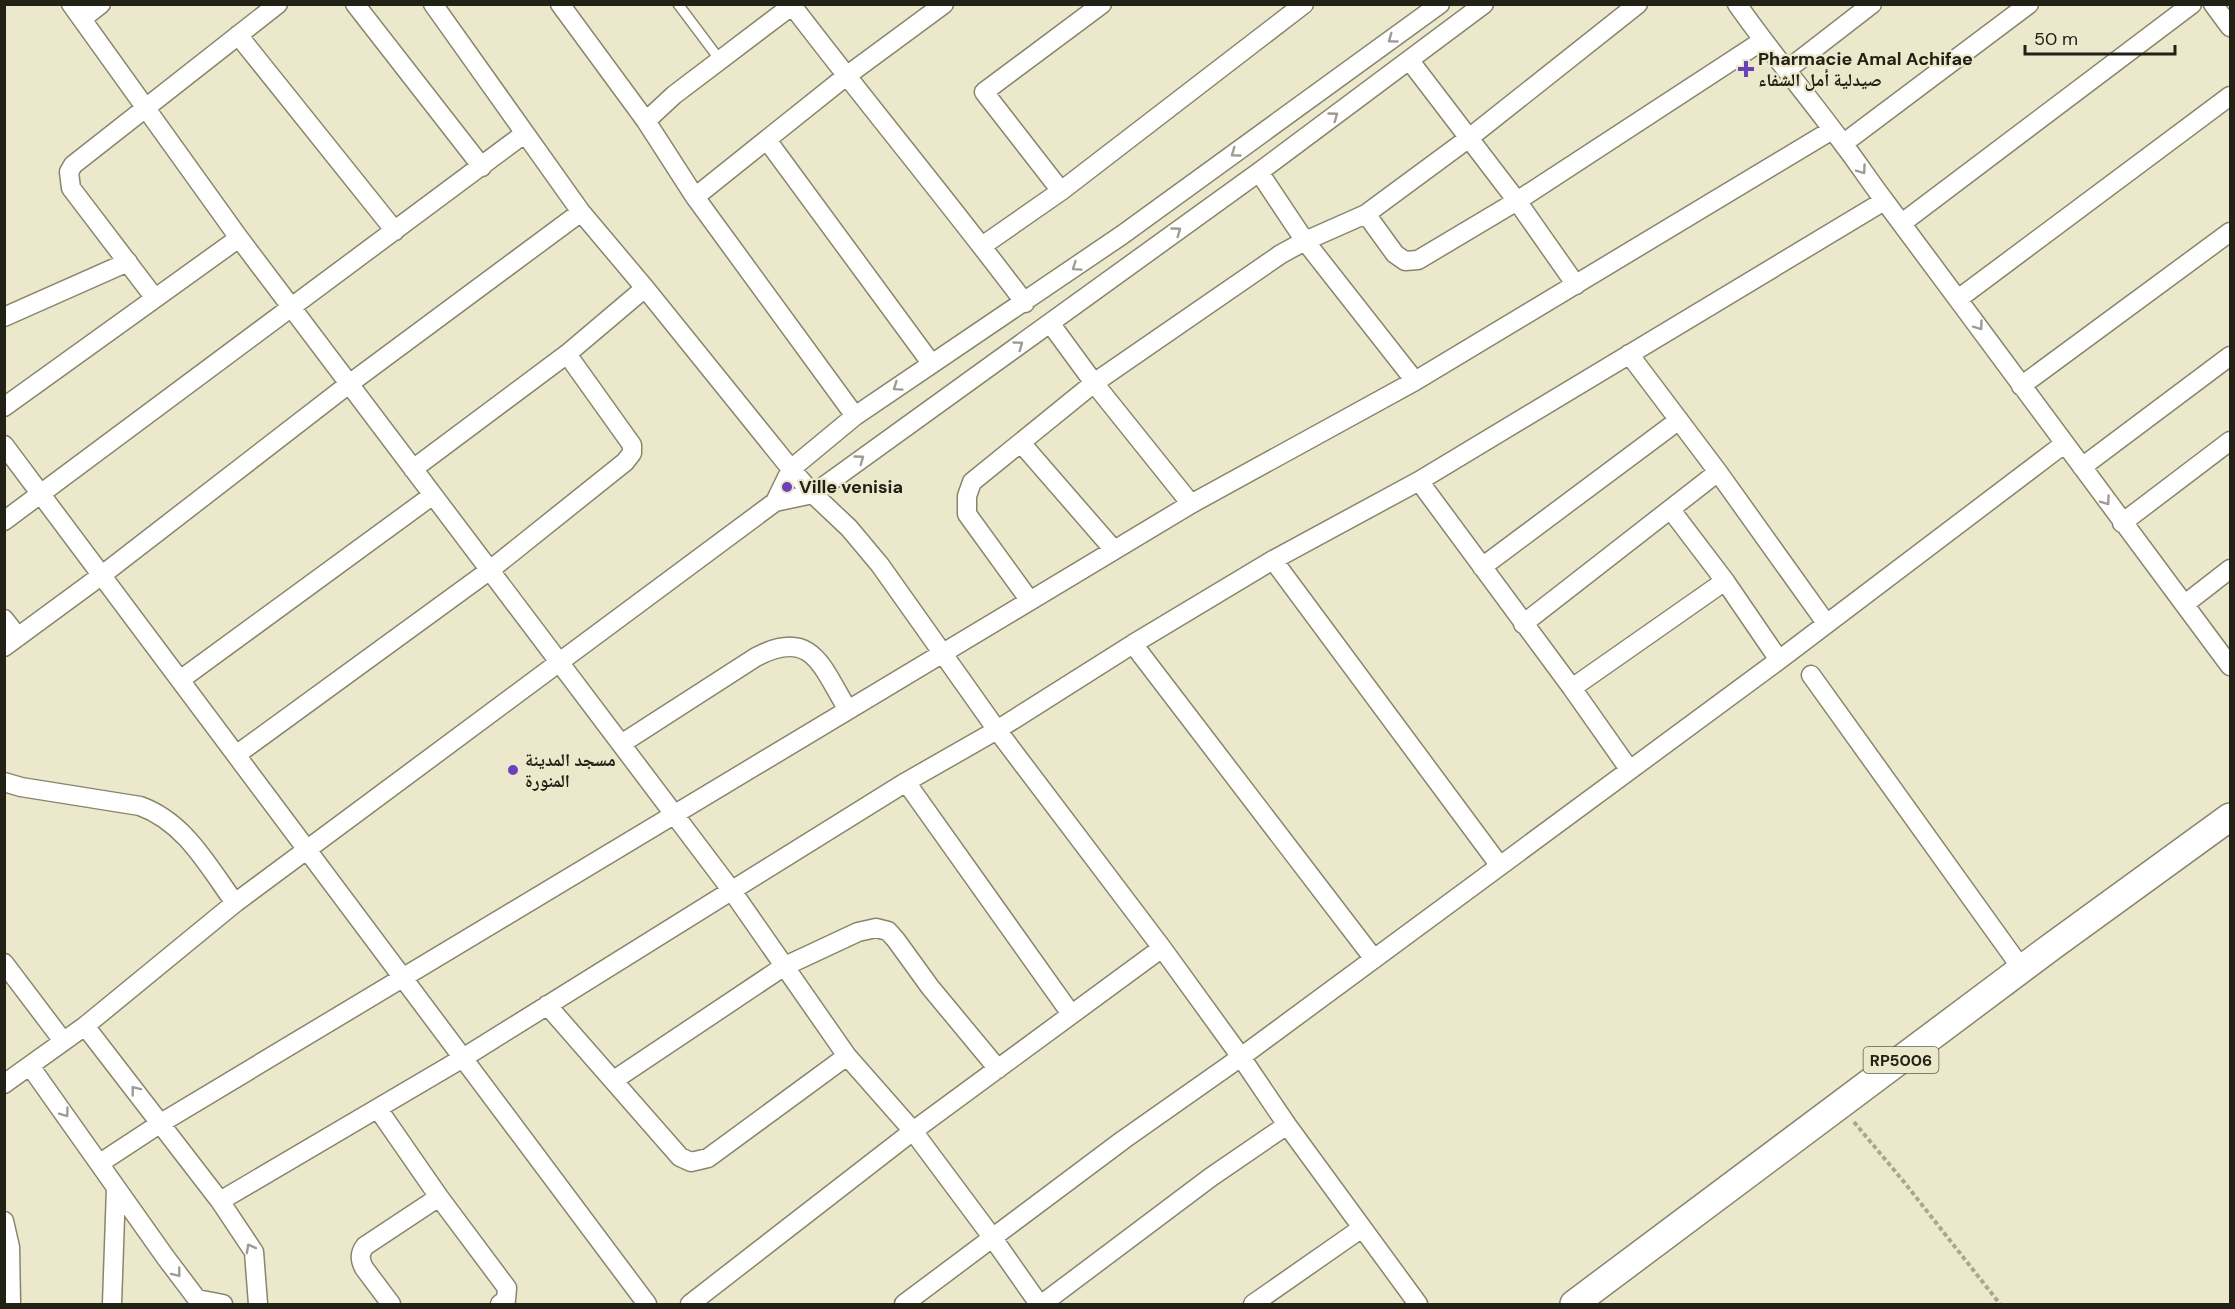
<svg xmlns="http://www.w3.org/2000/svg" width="2235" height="1309" viewBox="0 0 2235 1309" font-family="'DM Sans','Noto Naskh Arabic',sans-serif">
<rect width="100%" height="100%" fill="#ece8cc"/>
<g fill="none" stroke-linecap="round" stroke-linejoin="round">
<!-- service casing -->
<g stroke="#89856c" stroke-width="12">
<path id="service" d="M678 4 720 60"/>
</g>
<!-- minor casing -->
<g stroke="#89856c" stroke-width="21">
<path id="minor" d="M71 4 239 238 732 891 847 1056 913 1131 992 1237 1039 1304
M355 4 482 167
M433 4 581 212 645 288 791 469 813 494 849 528 880 565 997 730 1162 948 1241 1057 1287 1125 1418 1304
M560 4 646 121 695 197 855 416
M791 4C868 105 949 202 1025 303
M1737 4C1771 53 1809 97 1844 145 1858 163 1870 182 1884 200 2000 355 2114 512 2230 666
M2213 4 2230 27
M82 19 101 4
M238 35 395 231
M1410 61 1517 201 1576 285
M1788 69 1872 4
M646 121 674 95 794 4
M767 140 931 363
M1844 143 2029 4
M1259 172 1305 241 1415 381
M1061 191 984 92 1102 4
M695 197 845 77 944 4
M1366 214 1395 254 1405 261 1418 260 1517 201 1762 41
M1902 223 2192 4
M982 246 1061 191 1304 4
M154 297 71 188 69 172 73 165 278 4
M1958 299 2230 96
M4 317 128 262
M1050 323 1094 383 1191 504
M1629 354 1718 472 1826 623
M2021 386 2230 232
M4 407 239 238
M1021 443 1114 550
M4 445 647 1304
M2082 467 2230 356
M413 469 567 354 645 288
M1419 481 1572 688 1629 769
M775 502 791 469 855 416 1122 235 1440 4
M1671 510 1725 581 1779 660
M4 521 524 134
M2122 523 2230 441
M1273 560 1500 866
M1482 567 1679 420
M1030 601 967 514V496L972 482 1094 383 1281 254 1305 241 1366 214 1469 138 1638 4
M2185 604 2230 569
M4 619 18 637
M1523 624 1718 472
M1133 644 1374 959
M4 647 102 575 349 384 581 212
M1811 675 2022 969
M180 680 433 495
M1572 688 1725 581
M621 744 756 657C813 627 822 668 848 710
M236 755 490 570 625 462 632 453V445L567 354
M4 782 21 787 140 806C185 822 208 866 235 903
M906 782 1071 1014
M4 963 63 1041
M547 1005 680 1157 691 1162 708 1158 847 1056
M85 1026 220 1201 254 1252 258 1304
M30 1066 166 1258 197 1299 223 1304
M614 1080 783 967 858 932 876 928 888 931 896 940 930 987 998 1069
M4 1084 85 1026 235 903 775 502 813 494 1259 172 1484 4
M378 1109 439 1197 507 1288 506 1300 500 1304
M100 1163 161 1123 1191 504 1415 381 1832 130
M220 1201 463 1058 906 782 997 730 1133 644 1273 560 1419 481 1884 201
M4 1221 10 1247 11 1304
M112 1304 116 1188
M391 1304 364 1268C360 1260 359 1254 365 1246L439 1197
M690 1304 913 1131 1162 948
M904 1304 1123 1140 1241 1057 1779 660 2064 444
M1042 1304 1211 1177 1287 1125
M1253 1304 1362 1228"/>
</g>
<!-- primary casing -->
<g stroke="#89856c" stroke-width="30">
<path id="primary" d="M1574 1304 2051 947 2230 817"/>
</g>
<!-- path -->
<path stroke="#aaa790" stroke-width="4" stroke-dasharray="4.5 3" stroke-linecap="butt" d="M1854 1122 1904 1182 2000 1304"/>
<!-- service -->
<use href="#service" stroke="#fff" stroke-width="9"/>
<!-- minor -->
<use href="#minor" stroke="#fff" stroke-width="18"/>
<!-- primary -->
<use href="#primary" stroke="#fff" stroke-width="27"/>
</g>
<!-- one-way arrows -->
<defs><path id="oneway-chevron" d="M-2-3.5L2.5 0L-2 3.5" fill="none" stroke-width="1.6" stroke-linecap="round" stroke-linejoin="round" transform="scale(1.5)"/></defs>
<g stroke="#9c9b96">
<use href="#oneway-chevron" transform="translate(1392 39) rotate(144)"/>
<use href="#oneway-chevron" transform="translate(1334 116) rotate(-36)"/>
<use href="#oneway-chevron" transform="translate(1235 153) rotate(144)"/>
<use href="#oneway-chevron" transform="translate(1862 170) rotate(55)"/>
<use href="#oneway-chevron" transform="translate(1177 231) rotate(-36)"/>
<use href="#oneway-chevron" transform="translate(1076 267) rotate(145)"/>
<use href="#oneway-chevron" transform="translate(1979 326) rotate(54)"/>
<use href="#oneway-chevron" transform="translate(1019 345) rotate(-36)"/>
<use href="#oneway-chevron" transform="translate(897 387) rotate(145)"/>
<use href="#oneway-chevron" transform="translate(860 459) rotate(-36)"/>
<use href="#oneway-chevron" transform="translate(2106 501) rotate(55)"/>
<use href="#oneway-chevron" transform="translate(135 1090) rotate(-128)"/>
<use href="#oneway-chevron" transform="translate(65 1113) rotate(54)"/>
<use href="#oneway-chevron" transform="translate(250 1248) rotate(-119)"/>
<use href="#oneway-chevron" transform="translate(177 1273) rotate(52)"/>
</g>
<!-- markers -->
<g fill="#6c40b8" stroke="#ece8cc" stroke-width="2">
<path d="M1743 60h6v6h6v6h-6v6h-6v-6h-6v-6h6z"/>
<circle cx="787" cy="487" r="6"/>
<circle cx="513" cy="770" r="6"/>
</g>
<g text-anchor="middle" stroke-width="4.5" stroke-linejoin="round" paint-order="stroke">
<!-- shield labels -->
<rect fill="#ece8cc" stroke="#5f5d4d" stroke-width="1.5" x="1863.5" y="1047" width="75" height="26" rx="4.5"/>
<g font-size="16" font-weight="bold" fill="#222116">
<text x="1901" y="1066">RP5006</text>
</g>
<!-- poi labels -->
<g font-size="18" font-weight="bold" fill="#222116" stroke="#ece8cc" text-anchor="start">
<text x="1758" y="65">Pharmacie Amal Achifae<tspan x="1758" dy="21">صيدلية أمل الشفاء</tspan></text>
<text x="799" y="493">Ville venisia</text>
<text x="525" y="766">مسجد المدينة<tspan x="525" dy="21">المنورة</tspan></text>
</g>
</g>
<!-- border -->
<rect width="2235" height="1309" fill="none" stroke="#222116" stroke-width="12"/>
<!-- scale -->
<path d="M2025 45v9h150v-9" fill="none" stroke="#222116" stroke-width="3"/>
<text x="2034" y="45" font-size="18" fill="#222116" stroke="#ece8cc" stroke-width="4.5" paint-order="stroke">50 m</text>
</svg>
